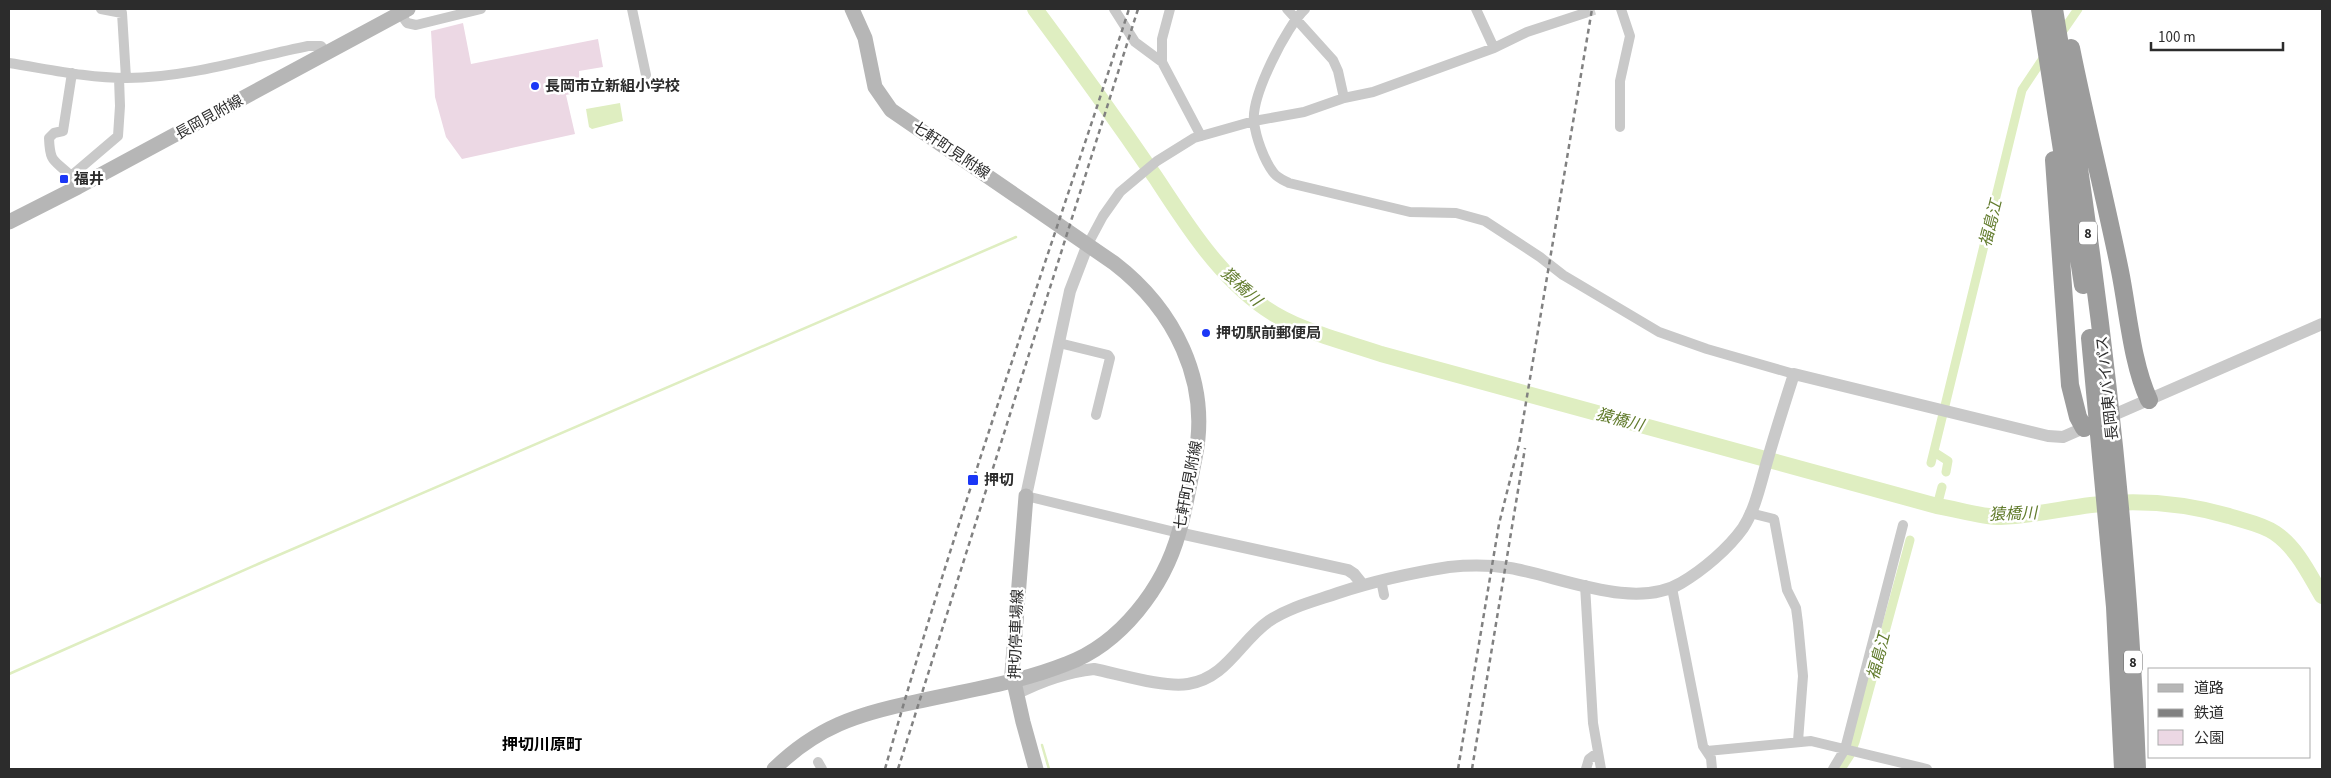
<svg xmlns="http://www.w3.org/2000/svg" width="2331" height="778" viewBox="0 0 2331 778" font-family="'Source Sans 3','Noto Sans JP',sans-serif">
<rect width="100%" height="100%" fill="#fff"/>
<!-- green -->
<path fill="#ecd8e4" d="M463 23 471 64 598 39 603 67 579 71 580 92 566 95 575 134 462 159 446 137 435 97 431 31Z"/>
<!-- water -->
<path fill="#dfeec1" d="M620 103 623 121 592 129 589 127 586 109Z"/>
<g fill="none" stroke-linecap="round" stroke-linejoin="round">
<!-- stream -->
<path stroke="#dfeec1" stroke-width="2.5" d="M1030 9 1048 27
M9 674 258 564 1016 237
M1042 745 1049 769"/>
<!-- canal -->
<path stroke="#dfeec1" stroke-width="9" d="M2060 35 2078 9
M1934 452 1948 461 1946 472
M1931 463 2022 90 2046 54
M1937 506 1942 487
M1841 769 1850 755 1855 742 1910 540"/>
<!-- river -->
<path stroke="#dfeec1" stroke-width="16" d="M1035 9C1076 64 1117 121 1156 178 1186 224 1219 276 1265 308 1298 331 1343 341 1381 354L1937 506C1957 509 1980 517 2001 517 2031 516 2060 509 2091 505 2138 499 2183 503 2229 516 2244 521 2262 524 2275 533 2297 548 2309 574 2322 596"/>
<!-- minor-tunnel -->
<path stroke="#d5d5d5" stroke-width="10" stroke-dasharray="10 5" stroke-linecap="butt" d="M1585 13 1597 9"/>
<!-- minor -->
<path stroke="#c9c9c9" stroke-width="10" d="M101 9 122 13 126 78
M632 9 646 75
M1114 9 1135 42 1162 62
M1170 9 1162 39V62L1201 136
M1287 9 1333 60 1338 71 1344 98
M1305 9C1286 27 1251 96 1254 122 1256 138 1264 160 1273 172 1277 178 1283 180 1289 183L1410 212 1456 213 1485 221 1540 257 1563 275 1659 332 1707 349 1794 374
M1476 9 1494 48
M400 13 407 23 416 25 481 9
M9 63C48 69 87 78 127 78 187 78 249 58 308 46H321L326 52
M1620 127V81L1630 36 1621 9
M71 176C54 159 50 164 49 138L54 133 63 131 72 73
M78 187 71 176 118 136 120 106 119 78
M1088 244 1103 216 1120 192 1157 161 1194 138 1254 121 1304 112 1344 98 1373 92 1494 48 1527 32 1585 13
M1059 343 1108 355 1110 358 1096 415
M1026 496 1179 533
M1750 513 1774 519 1787 590 1796 608 1798 623 1803 676 1798 741
M1381 580 1384 595
M1585 585 1593 723 1601 769
M1672 588 1703 746 1711 758 1712 769
M1707 751 1811 741 1927 769
M818 762 822 769
M1586 769 1589 759 1597 753
M1833 769 1845 749 1903 525"/>
<!-- tertiary -->
<path stroke="#c9c9c9" stroke-width="12" d="M1026 496 1070 291 1088 244
M1179 533 1348 570 1354 574 1362 584
M1016 694C1039 682 1067 672 1094 669 1119 674 1164 688 1188 684 1227 678 1240 641 1269 621 1290 607 1315 601 1338 593 1374 581 1411 573 1449 567 1469 565 1490 565 1510 568 1559 576 1634 611 1681 583 1703 570 1728 549 1743 528 1756 508 1761 481 1768 458 1776 430 1785 402 1794 374L2048 436 2063 437 2322 324"/>
<!-- secondary -->
<path stroke="#b6b6b6" stroke-width="15" d="M9 222 78 187 408 9
M1026 496 1012 673 1023 722 1036 769
M774 769C817 727 857 714 915 702 965 691 1018 683 1066 664 1121 644 1164 587 1179 532 1186 508 1190 482 1195 458 1211 381 1174 309 1114 263L891 110 875 87 865 38 852 9"/>
<!-- trunk -->
<path stroke="#9c9c9c" stroke-width="18" d="M2040 9 2083 285
M2054 9C2096 260 2128 515 2137 769
M2071 48C2086 123 2105 197 2120 271 2128 311 2132 364 2149 400
M2054 160 2070 385 2078 417 2084 428
M2090 338 2115 607 2123 769"/>
<!-- rail -->
<path stroke="#818181" stroke-width="2.5" stroke-dasharray="5 4" stroke-linecap="butt" d="M885 769C957 513 1047 262 1129 9
M898 769 1138 9
M1458 769 1499 524 1519 444 1592 9
M1472 769 1525 448"/>
</g>
<!-- markers -->
<g fill="#1b37f6" stroke="#fff" stroke-width="2">
<circle cx="535" cy="86" r="5"/>
<rect x="59" y="174" width="10" height="10" rx="2.5"/>
<circle cx="1206" cy="333" r="5"/>
<rect x="967" y="474" width="12" height="12" rx="2.5"/>
</g>
<g text-anchor="middle" stroke-width="5" stroke-linejoin="round" paint-order="stroke">
<!-- shield labels -->
<g fill="#fff" stroke="#6b6b6b" stroke-width="1">
<rect x="2079" y="221.5" width="18" height="23" rx="4"/>
<rect x="2124" y="650.5" width="18" height="23" rx="4"/>
</g>
<g font-size="14" font-weight="bold" fill="#2c2c2c">
<text x="2088" y="238">8</text>
<text x="2133" y="667">8</text>
</g>
<!-- poi labels -->
<g font-size="15" font-weight="bold" fill="#2c2c2c" stroke="#fff" text-anchor="start">
<text x="545" y="91">長岡市立新組小学校</text>
<text x="74" y="184">福井</text>
<text x="1216" y="338">押切駅前郵便局</text>
<text x="984" y="485">押切</text>
</g>
<!-- street labels -->
<g font-size="15" fill="#2c2c2c" stroke="#fff">
<text transform="translate(209 117) rotate(-29)" y="5">長岡見附線</text>
<text transform="translate(951 150) rotate(34)" y="5">七軒町見附線</text>
<text transform="translate(2107 388) rotate(-96)" y="5">長岡東バイパス</text>
<text transform="translate(1188 485) rotate(-79)" y="5">七軒町見附線</text>
<text transform="translate(1016 634) rotate(-88)" y="5">押切停車場線</text>
</g>
<!-- water labels -->
<g font-size="16" font-style="italic" fill="#617b2c" stroke="#fff">
<text transform="translate(1990 223) rotate(-76)" y="6">福島江</text>
<text transform="translate(1242 286) rotate(43)" y="6">猿橋川</text>
<text transform="translate(1620 419) rotate(15)" y="6">猿橋川</text>
<text transform="translate(2013 513) rotate(-2)" y="6">猿橋川</text>
<text transform="translate(1878 656) rotate(-75)" y="6">福島江</text>
</g>
<!-- neighbourhood labels -->
<g font-size="16" font-weight="bold" fill="#000" stroke="#fff">
<text x="542" y="750">押切川原町</text>
</g>
</g>
<!-- border -->
<rect width="2331" height="778" fill="none" stroke="#2c2c2c" stroke-width="20"/>
<!-- legend -->
<rect x="2148" y="668" width="162" height="90" fill="#ffffff" stroke="#ababab"/>
<rect x="2158" y="684" width="25" height="8" fill="#b6b6b6" stroke="#ababab"/>
<text x="2194" y="693" font-size="15" fill="#2c2c2c">道路</text>
<rect x="2158" y="709" width="25" height="8" fill="#818181" stroke="#ababab"/>
<text x="2194" y="718" font-size="15" fill="#2c2c2c">鉄道</text>
<rect x="2158" y="730" width="25" height="15" fill="#ecd8e4" stroke="#ababab"/>
<text x="2194" y="743" font-size="15" fill="#2c2c2c">公園</text>
<!-- scale -->
<path d="M2151 42v8h132v-8" fill="none" stroke="#2c2c2c" stroke-width="2.5"/>
<text x="2158" y="42" font-size="15" fill="#2c2c2c" stroke="#ffffff" stroke-width="4" paint-order="stroke">100 m</text>
</svg>
